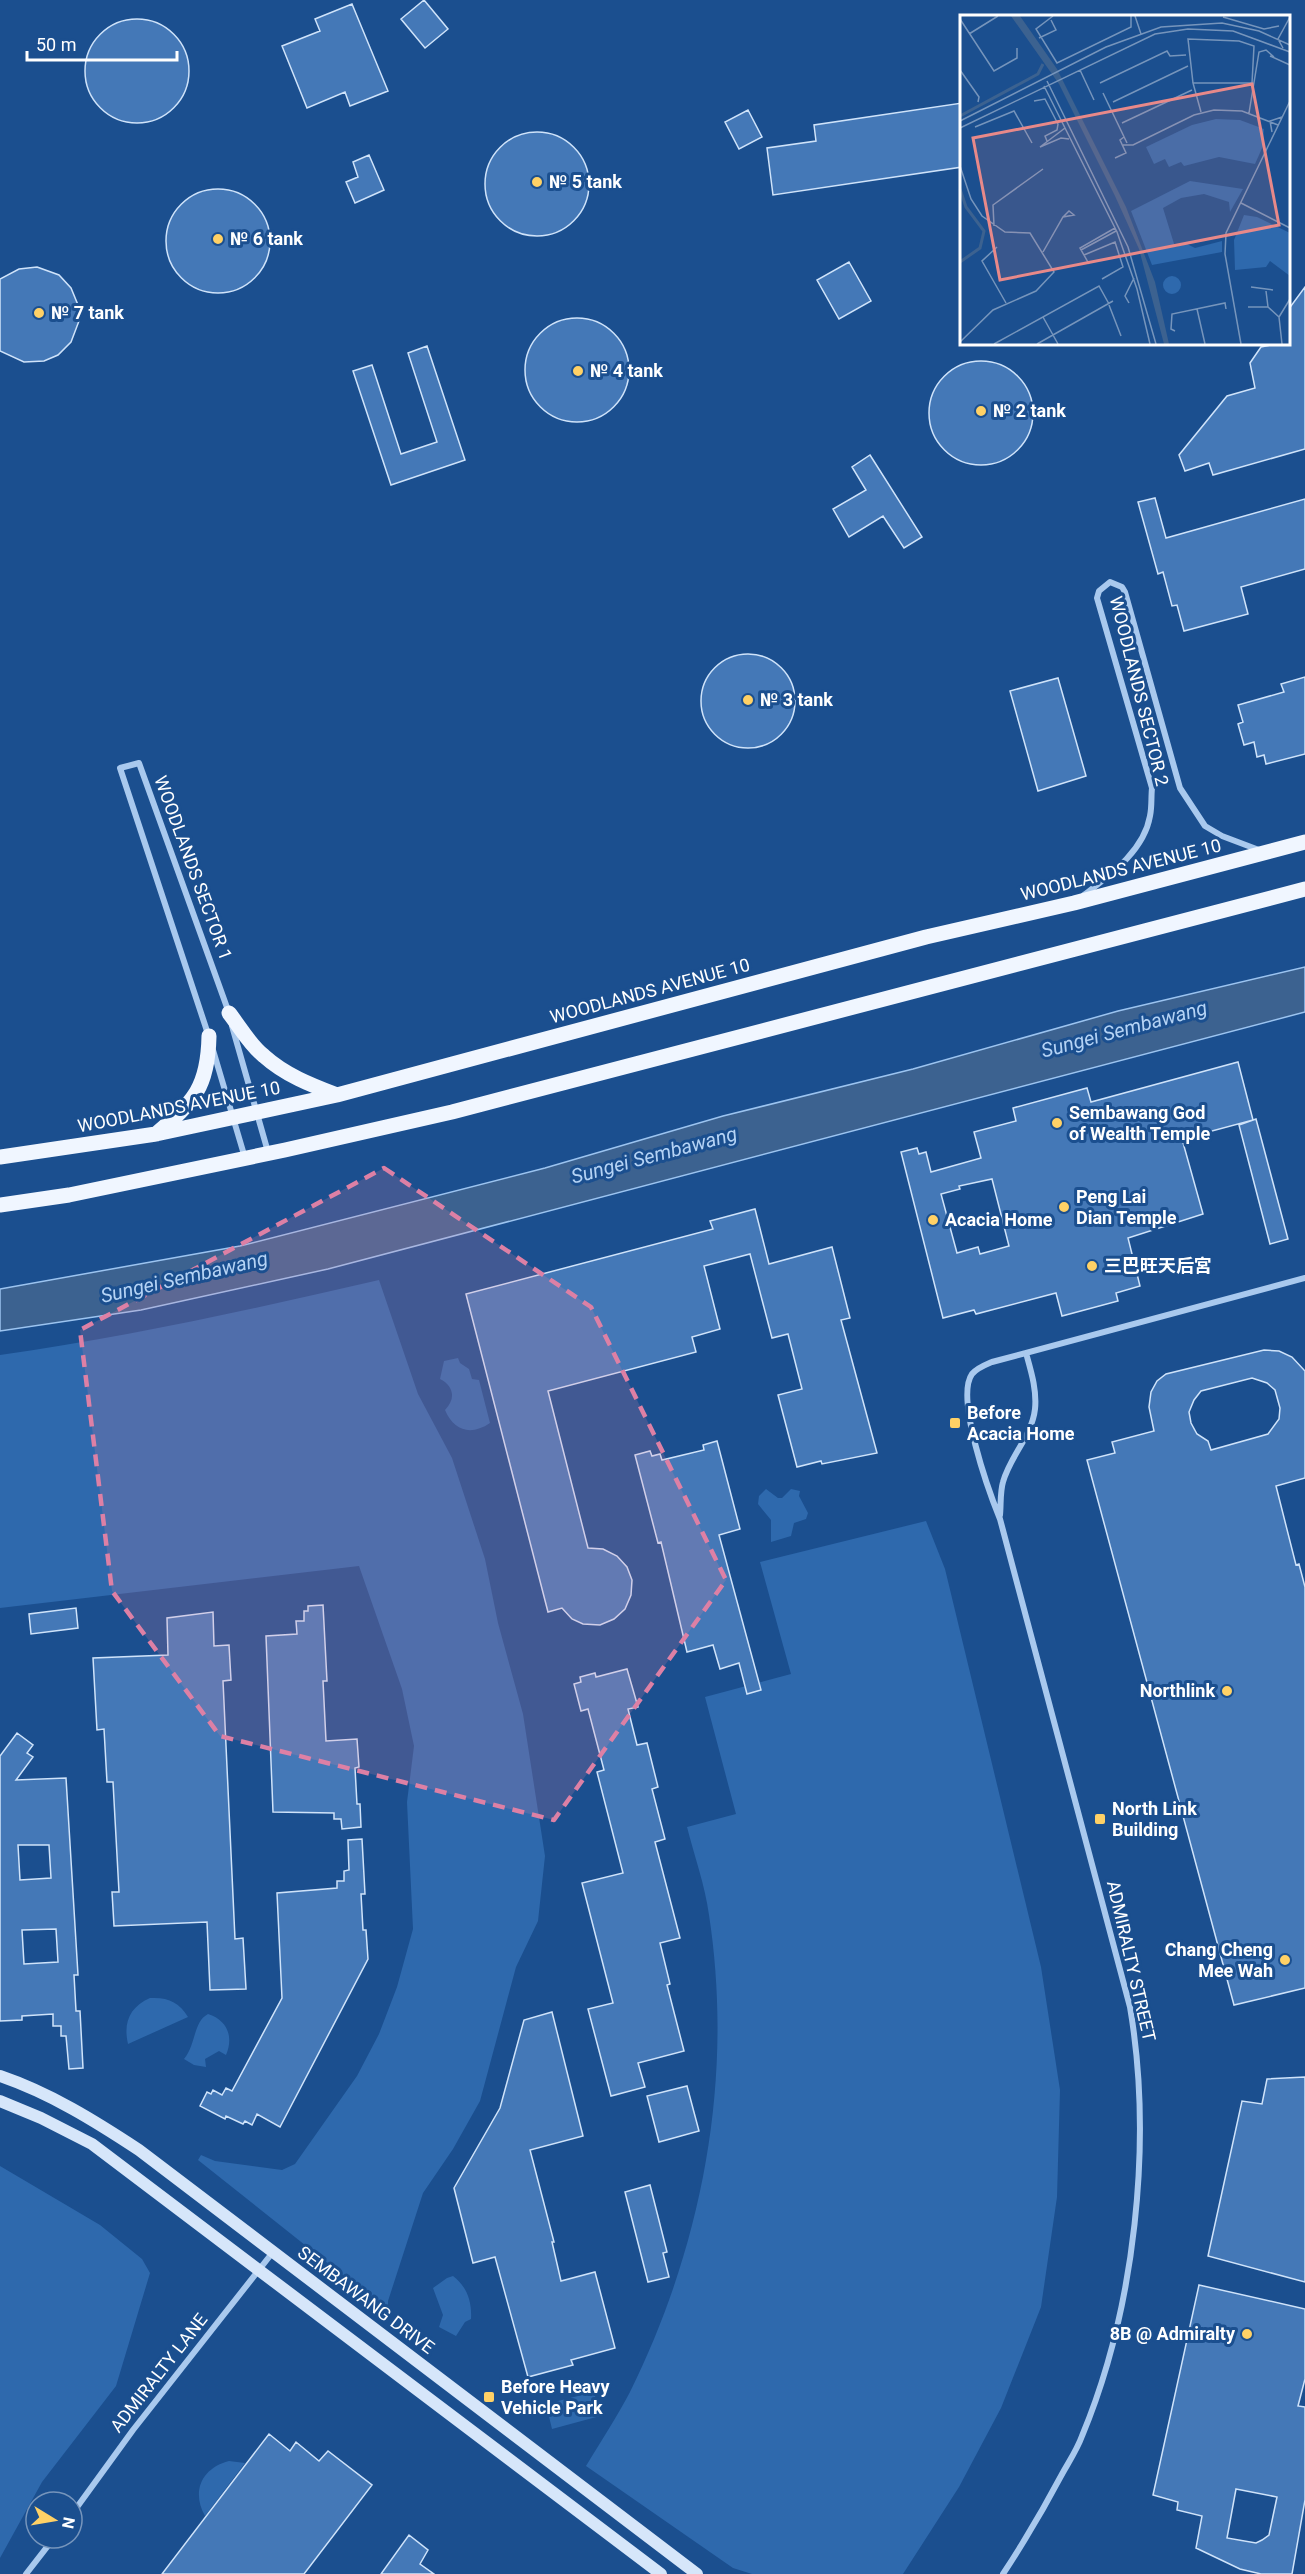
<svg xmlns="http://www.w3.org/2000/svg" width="1305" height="2574" viewBox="0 0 1305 2574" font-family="Roboto,'Noto Sans SC',sans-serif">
<rect width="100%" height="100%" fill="#1b4f8f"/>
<!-- green -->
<path fill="#2e69ad" d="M379 1280 418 1394 452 1458 485 1559 498 1623 523 1714 545 1856 538 1921 516 1967 480 2101 453 2149 423 2193 388 2301V2311L198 2160 201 2155 215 2161 282 2170 295 2164 357 2076 379 2034 397 1987 413 1929 407 1802 414 1746 402 1689 359 1566 0 1608V1355C128 1337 254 1309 379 1280Z
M458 1358 460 1363 469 1369 472 1379 479 1380 490 1423C471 1436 454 1431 445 1410 456 1399 454 1386 440 1379L444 1361Z
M766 1489 778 1498H782L791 1489 800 1491 799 1496 808 1513 806 1519 794 1523 791 1536 771 1542V1520L758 1504 759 1496Z
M926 1521 945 1569 1041 1967 1060 2090 1057 2197 1041 2307 1001 2408 959 2487 903 2574H752L733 2568 586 2466C601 2441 617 2417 630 2392 703 2244 734 2078 709 1915 705 1885 694 1855 687 1827L736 1814 705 1697 791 1674 760 1562Z
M150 1998C168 1997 179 2002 188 2017L128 2044C123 2022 130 2007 150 1998Z
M208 2014C227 2020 234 2036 226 2055L219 2051 205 2059 206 2067 194 2065 184 2059C196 2045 193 2022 208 2014Z
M0 2166 100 2225 142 2259 150 2273 116 2386 42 2482 0 2558Z
M453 2276C467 2287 472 2301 471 2319L465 2322 456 2336 439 2327 443 2315 433 2288 447 2278Z
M594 2392 600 2416 552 2429 546 2404Z
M229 2461 245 2463 205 2516C191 2491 202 2468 229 2461Z"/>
<!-- water -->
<path fill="#3c6290" stroke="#9cc4f0" stroke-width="1.5" d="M1305 967V1012L328 1269 141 1310 0 1331V1289L240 1246 545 1168 723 1116 913 1069 1118 1011Z"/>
<!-- building -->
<path fill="#4478b7" stroke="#cfe3fa" stroke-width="1.5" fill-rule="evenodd" d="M424 0 448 29 425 48 401 19Z
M352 4 388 91 350 106 345 92 307 108 282 46 320 31 315 19Z
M85 71a52 52 0 1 1 104 0a52 52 0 1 1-104 0Z
M962 103V167L773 195 767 148 816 141 814 125Z
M748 110 762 137 739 149 725 122Z
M485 184a52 52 0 1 1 104 0a52 52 0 1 1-104 0Z
M369 155 384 190 355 203 346 182 358 177 353 162Z
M166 241a52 52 0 1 1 104 0a52 52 0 1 1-104 0Z
M849 262 871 301 839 319 817 280Z
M37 267 59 275 71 288 78 305 79 321 71 342 58 355 44 361 24 362 0 351V279L19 269Z
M1305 287V449L1213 475 1209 463 1185 471 1179 455 1227 396 1255 388 1250 363 1261 347 1275 344H1288V310Z
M525 370a52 52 0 1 1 104 0a52 52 0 1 1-104 0Z
M427 346 465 460 391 485 353 371 372 365 401 454 437 442 408 353Z
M929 413a52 52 0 1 1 104 0a52 52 0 1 1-104 0Z
M870 455 922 537 904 548 883 516 849 537 833 509 866 490 852 467Z
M1155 498 1166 538 1305 499V569L1241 587 1248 614 1184 631 1177 605 1172 606 1163 572 1158 574 1138 502Z
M701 701a47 47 0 1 1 94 0a47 47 0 1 1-94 0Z
M1305 677V754L1266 764 1264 755 1257 757 1254 742 1244 745 1238 724 1243 722 1238 705 1284 692 1281 684Z
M1058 678 1086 776 1038 791 1010 691Z
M1238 1062 1253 1120 1182 1139 1203 1214 1128 1238 1140 1286 1116 1293 1118 1301 1062 1316 1056 1293 976 1314 974 1310 943 1318 901 1152 917 1148 919 1154 926 1152 931 1172 981 1158 974 1132 1016 1121 1013 1108 1087 1088 1091 1102ZM992 1179 1009 1246 980 1254 978 1247 957 1253 941 1194 960 1189 959 1186Z
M1256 1119 1288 1239 1270 1244 1239 1125Z
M755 1209 769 1264 832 1247 850 1318 841 1320 877 1453 822 1464 821 1461 797 1467 778 1395 802 1389 788 1334 772 1338 750 1254 704 1266 720 1329 692 1337 696 1352 548 1391 588 1548 603 1549 617 1556 627 1567 632 1580 631 1595 625 1609 614 1619 600 1625 583 1624 572 1619 562 1608 548 1612 466 1294 713 1229 710 1221Z
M1264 1350 1279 1351 1292 1357 1305 1371V1478L1276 1486 1296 1565 1299 1564 1305 1587V1988L1234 2005 1087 1460 1115 1453 1112 1442 1154 1431 1149 1407 1151 1392 1157 1381 1166 1374ZM1252 1378 1267 1383 1275 1390 1280 1408 1279 1419 1268 1434 1211 1450 1208 1441 1197 1434 1191 1423 1189 1412 1194 1400 1201 1391Z
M717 1441 740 1529 719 1535 761 1690 747 1694 739 1663 720 1669 713 1645 687 1652 661 1542 658 1543 635 1455 650 1451 652 1456 660 1454 662 1460 704 1450 703 1445Z
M323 1605 327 1681H323L326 1741 357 1739 359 1767 355 1768 357 1804H360L361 1827 342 1829 341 1819H334V1813L273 1812 266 1636 297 1634 296 1621H304V1611H308V1606Z
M76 1608 78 1628 31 1634 29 1614Z
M213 1612 214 1646 229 1645 231 1680 223 1681 235 1939 243 1938 246 1989 210 1990 207 1922 114 1926 112 1892H119L113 1782H107L104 1729 97 1730 93 1658 168 1655 167 1618Z
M627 1669 638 1707 628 1709 637 1745 647 1743 658 1787 652 1789 665 1839 655 1842 680 1938 660 1943 670 1984 667 1985 684 2051 638 2063 645 2087 611 2096 588 2009 613 2003 582 1883 623 1873 597 1772 604 1770 588 1709 581 1711 574 1684 581 1682 580 1677 595 1673 596 1677Z
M17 1733 33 1745 27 1753 33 1757 16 1780 66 1778 78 1975H74L76 2011H80L83 2068 69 2069 66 2036H61V2026H53V2014L22 2016V2020L0 2021V1756ZM18 1845H49L51 1878 20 1880ZM56 1929 58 1962 24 1964 22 1930Z
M362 1839 365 1894H361L363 1930H366L368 1959 280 2127 257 2114 252 2125 245 2121 243 2124 226 2116 225 2119 200 2106 207 2092 211 2094 213 2090 222 2095 226 2088 232 2091 282 1998 277 1893 337 1888V1881H344V1871L349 1870 348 1840Z
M552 2012 583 2136 530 2150 554 2242H552L561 2281 595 2272 615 2348 571 2360 573 2365 528 2377 495 2257 473 2263 454 2188 500 2108 524 2020Z
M1305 2077V2282L1208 2256 1242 2101 1262 2104 1267 2079Z
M687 2086 699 2131 659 2142 647 2096Z
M650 2185 667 2252 663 2253 669 2277 648 2282 625 2192Z
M1199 2285 1305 2309V2379L1298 2406 1305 2407V2500L1292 2574H1261L1240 2569 1196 2548 1202 2516 1177 2510 1178 2502 1153 2495ZM1236 2489 1277 2497 1269 2535 1262 2540 1256 2543 1227 2538Z
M269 2434 290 2451 296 2442 319 2461 328 2451 372 2485 304 2574H162Z
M409 2535 428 2550 420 2564 434 2574H381Z"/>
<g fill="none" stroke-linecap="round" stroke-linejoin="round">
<!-- minor -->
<path stroke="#a9c9ee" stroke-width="6" d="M1084 895C1110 875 1144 851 1150 816 1152 807 1151 797 1152 788L1097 598 1099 591 1110 582 1122 587 1125 592 1180 788 1205 826 1222 836 1259 850
M232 1026 268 1152
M208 1034 120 768 139 763 229 1013
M213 1050 245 1158
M1000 1515C1001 1505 1000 1492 1003 1482 1010 1456 1032 1436 1035 1409 1037 1390 1031 1371 1026 1353
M72 2514 133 2430 273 2252
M26 2574 54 2538
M1003 2574C1024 2542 1043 2510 1061 2476 1068 2463 1077 2450 1082 2436 1135 2309 1153 2142 1130 2007L1000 1519C989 1492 955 1398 972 1374 977 1368 985 1365 992 1362L1305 1278"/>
<!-- secondary -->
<path stroke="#d6e6fa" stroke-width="12" d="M0 2076C50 2093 95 2121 139 2150L697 2574
M0 2101 41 2118 92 2144 661 2574"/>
<!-- primary -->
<path stroke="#f0f6ff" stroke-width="15" d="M229 1013C240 1027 250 1045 264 1056 285 1075 311 1085 337 1095
M156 1134C194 1101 208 1088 209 1036
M0 1157 156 1134 337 1095 926 937 1074 903 1305 842
M0 1205 69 1195 285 1150 452 1112 1305 889"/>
</g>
<!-- marked area -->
<path fill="#dd80a5" fill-opacity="0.2" stroke="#dd80a5" stroke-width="4.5" stroke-dasharray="12 8" stroke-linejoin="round" d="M384 1168 591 1307 726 1580 554 1820 220 1736 112 1591 80 1330Z"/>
<!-- markers -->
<g fill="#ffd166" stroke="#1b4f8f" stroke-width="2">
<circle cx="537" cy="182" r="6"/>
<circle cx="218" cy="239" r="6"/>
<circle cx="39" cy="313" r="6"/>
<circle cx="578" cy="371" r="6"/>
<circle cx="981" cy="411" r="6"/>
<circle cx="748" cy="700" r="6"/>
<circle cx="1057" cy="1123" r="6"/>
<circle cx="1064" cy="1207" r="6"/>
<circle cx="933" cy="1220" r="6"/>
<circle cx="1092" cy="1266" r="6"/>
<rect x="949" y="1417" width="12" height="12" rx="3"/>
<circle cx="1227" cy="1691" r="6"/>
<rect x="1094" y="1813" width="12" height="12" rx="3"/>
<circle cx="1285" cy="1960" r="6"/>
<circle cx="1247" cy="2334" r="6"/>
<rect x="483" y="2391" width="12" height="12" rx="3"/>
</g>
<g text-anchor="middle" stroke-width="6" stroke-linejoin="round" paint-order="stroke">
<!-- poi labels -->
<g font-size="18" font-weight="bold" fill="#fff" stroke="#1b4f8f" text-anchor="start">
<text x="549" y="188">№ 5 tank</text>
<text x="230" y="245">№ 6 tank</text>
<text x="51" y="319">№ 7 tank</text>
<text x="590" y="377">№ 4 tank</text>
<text x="993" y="417">№ 2 tank</text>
<text x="760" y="706">№ 3 tank</text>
<text x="1069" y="1119">Sembawang God<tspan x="1069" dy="21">of Wealth Temple</tspan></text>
<text x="1076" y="1203">Peng Lai<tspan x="1076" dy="21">Dian Temple</tspan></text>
<text x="945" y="1226">Acacia Home</text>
<text x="1104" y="1272">三巴旺天后宮</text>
<text x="967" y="1419">Before<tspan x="967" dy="21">Acacia Home</tspan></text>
<text x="1215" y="1697" text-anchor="end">Northlink</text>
<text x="1112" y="1815">North Link<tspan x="1112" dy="21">Building</tspan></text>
<text x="1273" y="1956" text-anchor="end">Chang Cheng<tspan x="1273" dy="21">Mee Wah</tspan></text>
<text x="1235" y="2340" text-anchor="end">8B @ Admiralty</text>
<text x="501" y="2393">Before Heavy<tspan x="501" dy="21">Vehicle Park</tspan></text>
</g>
<!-- street labels -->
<g font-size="18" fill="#fff" stroke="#1b4f8f">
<text transform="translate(1139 691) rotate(76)" y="6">WOODLANDS SECTOR 2</text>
<text transform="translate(193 868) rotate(70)" y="6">WOODLANDS SECTOR 1</text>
<text transform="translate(1121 870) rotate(-14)" y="6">WOODLANDS AVENUE 10</text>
<text transform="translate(650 991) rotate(-15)" y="6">WOODLANDS AVENUE 10</text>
<text transform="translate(179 1107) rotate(-11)" y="6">WOODLANDS AVENUE 10</text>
<text transform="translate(1131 1961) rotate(77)" y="6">ADMIRALTY STREET</text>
<text transform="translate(366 2300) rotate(37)" y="6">SEMBAWANG DRIVE</text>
<text transform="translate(159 2373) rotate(-52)" y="6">ADMIRALTY LANE</text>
</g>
<!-- water labels -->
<g font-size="20" font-style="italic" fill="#b5d3f5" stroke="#1b4f8f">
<text transform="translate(1124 1029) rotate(-15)" y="7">Sungei Sembawang</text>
<text transform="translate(654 1155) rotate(-15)" y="7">Sungei Sembawang</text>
<text transform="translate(184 1277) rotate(-13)" y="7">Sungei Sembawang</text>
</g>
</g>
<!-- overview -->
<g transform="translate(960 15)">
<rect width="330" height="330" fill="#1b4f8f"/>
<path d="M256 104 280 105 304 114 303 131 295 149 259 142 224 151 221 147 209 152 205 144 194 149 186 132 232 110ZM230 166 283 174 270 197 269 187 244 179 221 183 203 193 215 232 227 229 235 233 262 226V237L192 250 171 196ZM284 200 297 202 330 218V261L310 246 306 252 275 255 274 225ZM203 270a9 9 0 1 1 18 0a9 9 0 1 1-18 0Z" fill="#2e69ad"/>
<path d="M51 1H60L97 54 166 192 195 267 209 329H204L179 234 155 181 99 69Z" fill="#3c6290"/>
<path fill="none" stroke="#3c6290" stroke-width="3" d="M0 101 78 59 83 49M0 174 6 192 24 216 20 233 0 247"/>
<path fill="none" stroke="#7695bc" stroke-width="1.5" d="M93 1 76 14 97 48 171 12V1M175 1 181 19M263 2 304 14 319 11M0 4 34 56 57 43V33M9 19 38 1M79 23 96 15 91 5M323 33 318 24 330 2M310 41 330 50M0 55 19 82 18 87M120 55 134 85M87 66 168 232 196 329M140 68 207 36 210 41 226 40M233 68 228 24 279 26 294 31 292 68H233L241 97M84 71 157 217 177 274 190 329M143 78 167 128M74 86 85 84 98 109 97 115 85 121 87 126M153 87 228 51M289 98 299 37 306 35 314 42M0 106 146 32 201 12 262 8 299 16 330 30M162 108 232 75M15 112 54 96 72 128M0 113 195 19 228 14 273 16 330 37M105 113 80 132 101 123 109 124M312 117 310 106 322 102M163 130H173L234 100 254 95 282 96 318 110M155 143 166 138 160 125 164 122M0 151 11 184 22 201 45 217 70 218 94 257 76 276 33 295 0 327M281 188 330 213M34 211 33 190 83 154M37 232 22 246 46 288M121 235 156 216M83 237 103 202 114 200 109 196 103 202M124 240 155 227 163 252 142 264M129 249 120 233 155 213M291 272 313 275M306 276 308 292 319 302M169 288 165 281 174 263M149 290 161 321M288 292H308M237 294 245 329M83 302 98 329M215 316 211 314 212 299 265 288 266 294M34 329 139 271 149 289M77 329 153 286M281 329 265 239 266 218 330 86M322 329 319 302 330 284"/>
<path fill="#e88989" fill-opacity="0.15" stroke="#e88989" stroke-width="3" d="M292 69 319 210 40 265 13 123Z"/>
<rect width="330" height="330" fill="none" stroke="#fff" stroke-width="3"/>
</g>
<!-- north arrow -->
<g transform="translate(54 2520) rotate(101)"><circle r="28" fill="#1b4f8f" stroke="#7695bc" stroke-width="1.5"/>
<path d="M0-4.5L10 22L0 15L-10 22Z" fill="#ffd166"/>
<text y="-9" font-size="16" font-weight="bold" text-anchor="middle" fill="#ffffff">N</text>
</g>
<!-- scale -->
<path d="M27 51v9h150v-9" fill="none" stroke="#ffffff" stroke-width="3"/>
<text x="36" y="51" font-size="18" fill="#ffffff" stroke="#1b4f8f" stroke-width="4.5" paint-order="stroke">50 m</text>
</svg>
